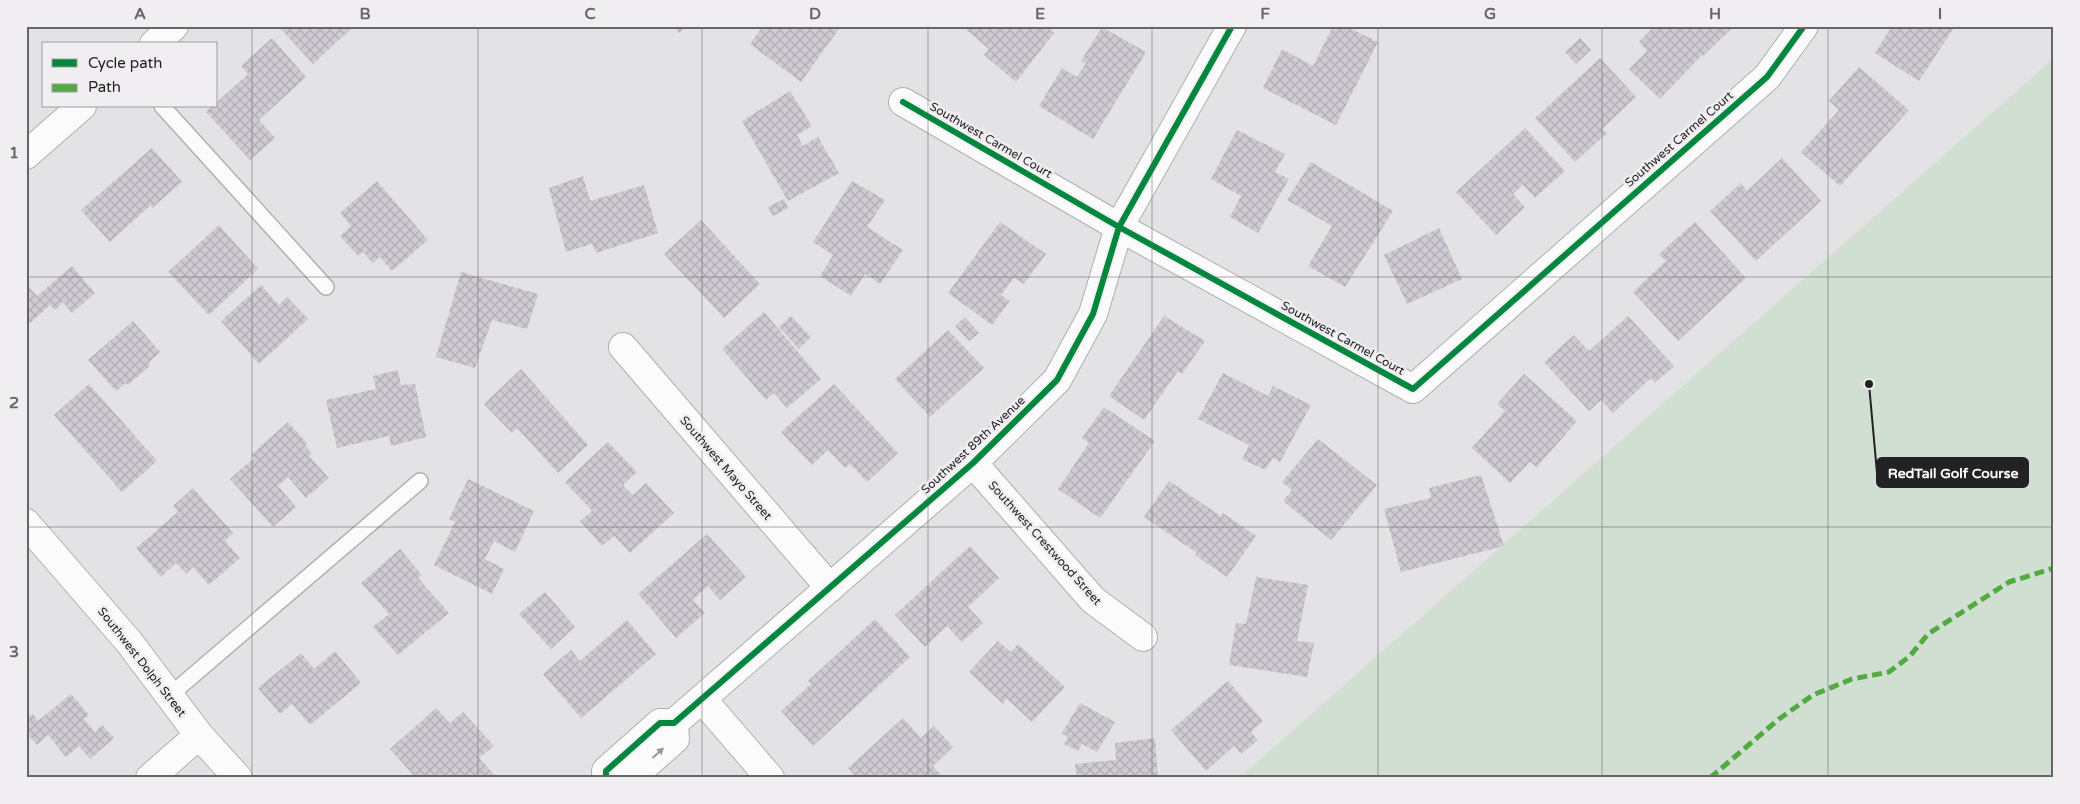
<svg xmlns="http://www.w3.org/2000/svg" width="2080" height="804" viewBox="0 0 2080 804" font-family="'Varela Round',sans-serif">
<defs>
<pattern id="building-cross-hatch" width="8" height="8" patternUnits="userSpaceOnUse" patternTransform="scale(1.25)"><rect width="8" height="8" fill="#d0cbd3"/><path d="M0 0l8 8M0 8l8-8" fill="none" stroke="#b2aeb5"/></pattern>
</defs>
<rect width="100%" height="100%" fill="#e3e2e4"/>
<!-- green -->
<path fill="#d1dfd3" d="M2054 58V778H1239L1316 710Z"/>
<!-- building -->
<path fill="url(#building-cross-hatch)" d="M282 26H354L313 64 280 28Z
M674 26H687L679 33Z
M763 26H841L801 82 750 44Z
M962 26H1046L1054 33 1016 82 984 55 989 49Z
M1333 26H1345L1378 42 1336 125 1263 88 1282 49 1313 66Z
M1654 26H1665L1667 28 1669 26H1728L1731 29 1703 56 1702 55 1660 99 1629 69 1647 51 1639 42Z
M1892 26H1955L1919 81 1875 53Z
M1102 27 1146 52 1093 139 1039 106 1062 68 1077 77 1086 63 1081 61Z
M272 38 306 77 259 120 275 138 250 160 206 112 212 106H216V103L248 74 241 66Z
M1580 38 1591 50 1576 64 1565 52Z
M1600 58 1636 97 1602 129 1607 133 1575 162 1535 118Z
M1859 67 1909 110 1840 186 1801 152 1839 110 1829 101Z
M790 91 812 126 797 135 803 146 818 137 839 173 788 201 742 121Z
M1525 128 1565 171 1535 198 1523 185 1513 194 1525 207 1496 235 1456 192Z
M1237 130 1285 154 1275 172 1289 179 1258 233 1230 217 1241 196 1211 179Z
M152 148 182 182 152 208 151 205 110 242 81 210Z
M1782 158 1821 201 1756 261 1710 211 1741 183 1747 191Z
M1311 162 1393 211 1345 287 1308 266 1332 226 1287 200Z
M583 176 590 201 644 185 658 233 596 253 592 244 566 252 549 188Z
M377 181 428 240 392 271 380 257 373 263 363 252 358 256 340 236 351 226 340 213Z
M852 181 885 200 867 227 903 250 880 284 865 274 851 296 820 276 833 255 813 242Z
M784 199 788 208 773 216 768 207Z
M701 220 760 284 724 318 664 254Z
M1000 222 1046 254 1024 284 1014 278 1001 295 1010 301 992 325 948 293Z
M1695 222 1746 278 1678 341 1633 292 1666 261 1659 254Z
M219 225 258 269 209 315 168 272Z
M1439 228 1462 279 1407 304 1384 255Z
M72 266 95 293 72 313 63 302 55 310 50 305 26 327V284L37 296Z
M461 272 538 294 527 329 492 320 475 368 436 357Z
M261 285 279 305 287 297 308 319 259 364 221 321Z
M764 312 821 379 787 408 774 393 766 400 722 349Z
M791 316 811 337 799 349 779 327Z
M1164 316 1205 341 1182 374 1178 371 1144 420 1109 396Z
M1628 316 1674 366 1655 383 1651 378 1613 413 1601 400 1589 411 1544 362 1574 335 1589 351Z
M965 317 979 333 969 341 955 326Z
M133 321 160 352 148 363 150 366 128 385 126 383 116 391 88 360Z
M948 330 984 368 930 417 895 379Z
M521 369 588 445 558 473 517 428 512 433 484 404Z
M398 370 401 385 415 384 426 437 391 446 389 436 337 448 326 400 376 389 373 376Z
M1223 373 1268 396 1273 386 1311 405 1280 462 1273 458 1265 470 1242 459 1249 445 1198 419Z
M1524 374 1577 421 1537 467 1530 462 1510 483 1472 448 1505 411 1497 404Z
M89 384 157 461 122 492 54 415Z
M834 384 898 453 867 482 850 464 845 468 828 450 812 465 781 432Z
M1104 407 1155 441 1100 518 1058 489 1089 443 1082 438Z
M288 422 307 443 305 445 312 454 309 456 329 478 306 498 288 477 278 486 296 507 273 527 230 479 254 458 251 455Z
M1318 439 1377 485 1331 540 1283 501 1292 490 1282 482Z
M608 442 637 472 623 485 633 495 646 483 674 513 630 553 614 536 602 546 580 521 592 511 565 482Z
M1481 475 1504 546 1401 572 1384 509 1431 498 1429 488Z
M468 479 534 511 515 552 494 541 485 559 504 569 492 594 434 565 455 522 449 519Z
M1169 481 1221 516 1223 513 1256 536 1227 577 1195 555 1197 553 1144 517Z
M193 488 233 533 225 541 240 558 209 585 193 567 186 574 176 563 161 577 136 548 178 512 173 506Z
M707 534 746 577 720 600 708 586 693 600 705 613 676 638 638 594Z
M970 546 999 578 968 607 983 623 962 642 947 626 925 647 895 615Z
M400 549 422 575 418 578 449 613 398 655 373 627 389 614 361 583Z
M1256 577 1308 585 1297 641 1314 643 1307 677 1229 665 1236 623 1246 624Z
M545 592 575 627 551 649 519 614Z
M875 619 910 657 813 746 781 711 811 684 808 681Z
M627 620 656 654 581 718 543 674 571 650 580 661Z
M998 641 1011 652 1018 644 1065 687 1032 722 1007 699 1003 704 969 672Z
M335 651 361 683 310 725 292 704 280 714 258 688 301 653 314 669Z
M1228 681 1263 721 1251 732 1258 740 1241 754 1234 746 1206 771 1171 730Z
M71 694 89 715 84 719 95 732 102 725 114 738 90 759 79 746 66 757 48 735 37 745 26 733V715L28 713 30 716 33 714 38 721Z
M1080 703 1115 722 1097 752 1082 744 1078 751 1064 744 1068 737 1062 733Z
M436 708 450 723 463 712 494 746 479 758 497 778H416L390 749Z
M903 718 921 738 934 726 953 747 933 766 944 778H902L899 775 895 778H857L848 768Z
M1155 738 1158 778H1077L1075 764 1116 760 1115 743Z"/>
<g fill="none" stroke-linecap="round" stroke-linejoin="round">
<!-- service casing -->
<g stroke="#b0afb1" stroke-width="18">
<path id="service" d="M162 106 326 287
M169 696 420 481"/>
</g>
<!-- minor casing -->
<g stroke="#b0afb1" stroke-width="30">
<path id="minor" d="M154 44 174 26
M903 102 1119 227 1413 389 1767 77 1804 26
M26 155 82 106
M623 347 830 588
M973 463 1093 600 1143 637
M26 523 129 642 199 735 238 778
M702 699 770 778
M150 778 199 735
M606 778V771L660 723H674L973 463 1057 380 1093 314 1119 227 1232 26
M631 778 675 739 674 723"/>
</g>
<!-- service -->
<use href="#service" stroke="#fbfbfb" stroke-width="15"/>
<!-- minor -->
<use href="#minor" stroke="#fbfbfb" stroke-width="28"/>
<!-- quiet -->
<path stroke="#53aa43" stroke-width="5" stroke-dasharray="10 5" stroke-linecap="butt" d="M1710 778 1779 719 1813 695 1852 679 1889 672 1910 656 1928 634 2009 582 2054 568"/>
<!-- cycleway casing -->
<g stroke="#f1eef2" stroke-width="9">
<path id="cycleway" d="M903 102 1119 227 1413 389 1767 77 1804 26
M606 778V771L660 723H674L973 463 1057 380 1093 314 1119 227 1232 26"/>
</g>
<!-- cycleway -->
<use href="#cycleway" stroke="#00873e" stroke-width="6"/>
</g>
<!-- one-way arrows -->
<defs><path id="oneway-solid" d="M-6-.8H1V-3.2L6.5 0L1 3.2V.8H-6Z" transform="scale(1.25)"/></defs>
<use fill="#99999a" href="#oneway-solid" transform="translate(658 753) rotate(-42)"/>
<!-- grid -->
<path fill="none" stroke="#666567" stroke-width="1" stroke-opacity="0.55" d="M252 26V778M478 26V778M702 26V778M928 26V778M1152 26V778M1378 26V778M1602 26V778M1828 26V778M26 277H2054M26 527H2054"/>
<g text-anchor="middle" stroke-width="5" stroke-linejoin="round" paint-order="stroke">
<!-- street labels -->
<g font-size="12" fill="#222123" stroke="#f1eef2">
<text transform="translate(1679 139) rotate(-41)" y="4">Southwest Carmel Court</text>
<text transform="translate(991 140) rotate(30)" y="4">Southwest Carmel Court</text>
<text transform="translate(1343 338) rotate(29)" y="4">Southwest Carmel Court</text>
<text transform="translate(973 445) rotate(-43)" y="4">Southwest 89th Avenue</text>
<text transform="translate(726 468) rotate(49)" y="4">Southwest Mayo Street</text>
<text transform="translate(1045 543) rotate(48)" y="4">Southwest Crestwood Street</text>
<text transform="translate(142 662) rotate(52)" y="4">Southwest Dolph Street</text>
</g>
</g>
<!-- callouts -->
<path fill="none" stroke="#222123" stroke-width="2" d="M1869 384L1877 473"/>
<circle fill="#222123" stroke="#f1eef2" stroke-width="2" cx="1869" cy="384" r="5"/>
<rect fill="#222123" stroke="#222123" stroke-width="2" x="1877" y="458" width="151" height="29" rx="5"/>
<g font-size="14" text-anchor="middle" font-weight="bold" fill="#fff">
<text x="1953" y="478">RedTail Golf Course</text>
</g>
<!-- border -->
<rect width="2080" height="804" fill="none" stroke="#f1eef2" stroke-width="55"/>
<!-- legend -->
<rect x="42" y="42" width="175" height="65" fill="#f1eef2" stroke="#9e9c9f"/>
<rect x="52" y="59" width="25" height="8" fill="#00873e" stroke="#9e9c9f"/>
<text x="88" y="68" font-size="15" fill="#222123">Cycle path</text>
<rect x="52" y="84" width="25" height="8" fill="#53aa43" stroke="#9e9c9f"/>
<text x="88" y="92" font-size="15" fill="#222123">Path</text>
<rect x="28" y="28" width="2024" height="748" fill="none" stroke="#666567" stroke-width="2"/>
<g font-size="16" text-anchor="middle" font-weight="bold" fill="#666567">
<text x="140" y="19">A</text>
<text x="365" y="19">B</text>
<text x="590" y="19">C</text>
<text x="815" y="19">D</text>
<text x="1040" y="19">E</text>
<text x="1265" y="19">F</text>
<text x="1490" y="19">G</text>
<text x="1715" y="19">H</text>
<text x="1940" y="19">I</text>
<text x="14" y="158">1</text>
<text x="14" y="408">2</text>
<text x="14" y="657">3</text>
</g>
</svg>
